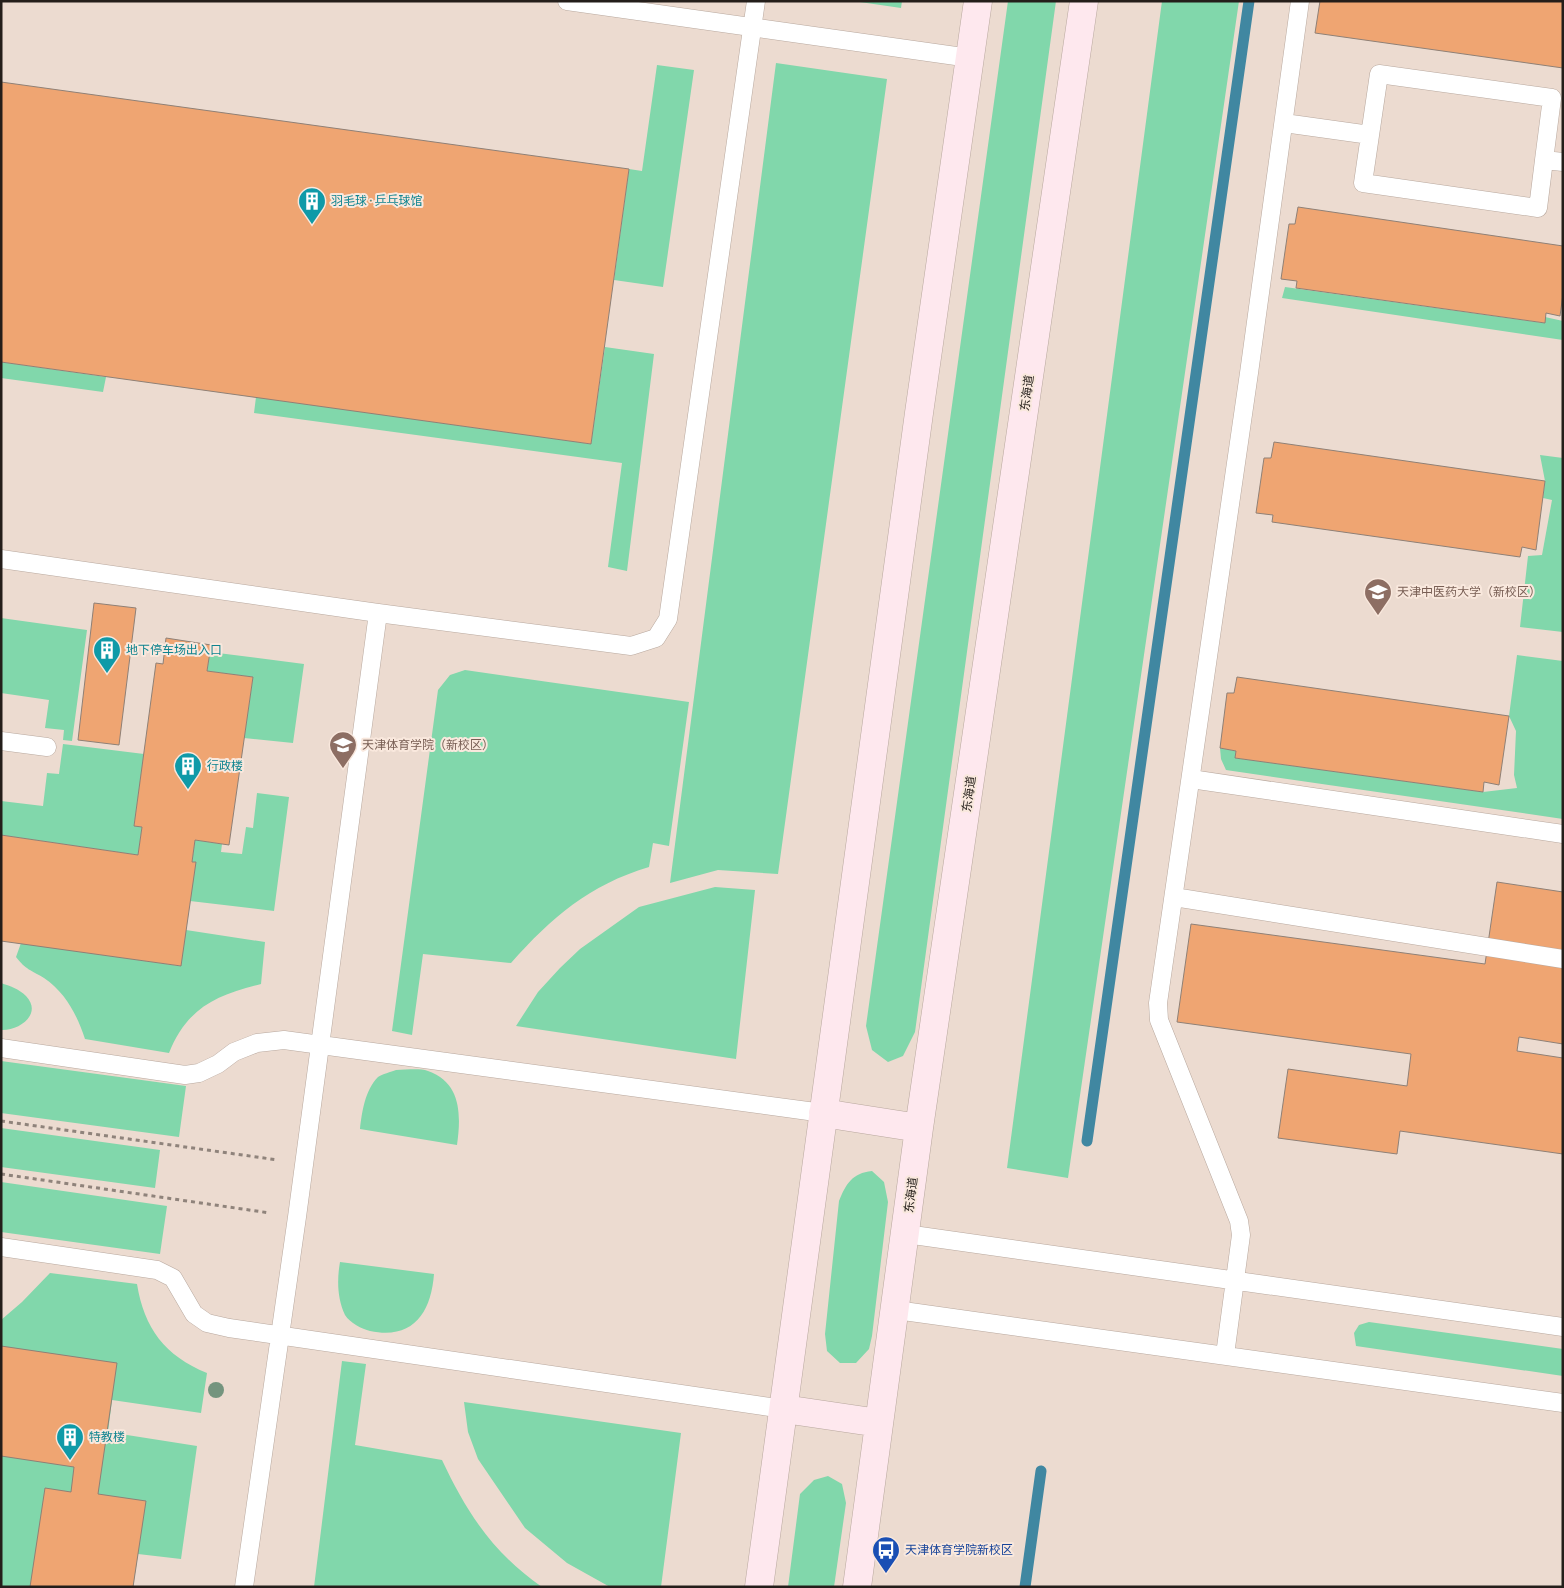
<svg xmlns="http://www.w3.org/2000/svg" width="1564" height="1588" viewBox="0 0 1564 1588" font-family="Manrope,'Noto Sans SC',sans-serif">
<rect width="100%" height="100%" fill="#ecdbd0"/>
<!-- green -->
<path fill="#81d7ab" d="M853 1H902L901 8Z
M1008 1H1056L915 1032 903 1056 888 1062 872 1050 866 1026Z
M1162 1H1239L1068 1178 1007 1168Z
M776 63 887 79 778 874 718 870 670 883Z
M657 65 694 70 663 287 614 280 629 169 642 171Z
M1285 287 1544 323 1545 317 1563 321V340L1282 298Z
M605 347 654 354 627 571 608 567 622 463 254 413 256 397 591 444Z
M1 362 106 377 103 392 1 378Z
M1540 455 1563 458V632L1520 627 1528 556 1542 555 1552 500 1543 498 1545 481Z
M1 618 87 630 72 741 63 740 64 730 45 728 49 700 1 693Z
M210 652 304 664 293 743 244 738 253 677 207 671Z
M1517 655 1563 661V819L1226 770 1221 759 1220 748 1236 751 1235 758 1483 792 1517 788 1514 775 1516 731 1509 716Z
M465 670 689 702 669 846 653 843 649 867C589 885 552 917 511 963L423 954 412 1035 392 1031 438 690 450 675Z
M63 744 144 754 134 826 142 827 138 855 1 835V801L43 806 47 773 59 774Z
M257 793 289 797 274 911 190 901 195 862H192L195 840 222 844 221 852 242 854 246 827 253 828Z
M715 887 755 890 736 1059 516 1026 538 992 560 968 580 949 639 907Z
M186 930 265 942 261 984C216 995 187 1008 169 1053L85 1039C77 1015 66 993 44 978 31 970 26 970 16 957L21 943 180 966Z
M1 983C10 986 19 989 26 996 43 1014 19 1031 1 1030Z
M1 1061 186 1086 179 1137 1 1113Z
M396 1070C406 1070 419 1068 428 1071 462 1083 461 1116 457 1145L360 1129C362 1112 365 1090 378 1077 382 1074 391 1072 396 1070Z
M1 1128 160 1150 155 1188 1 1167Z
M872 1171 884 1182 888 1202 872 1336 869 1349 856 1363H840L827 1351 825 1334 839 1201C846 1184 852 1173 872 1171Z
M1 1182 167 1206 160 1254 1 1232Z
M340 1262 434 1274C431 1313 413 1340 370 1331 362 1329 350 1323 345 1315 337 1298 337 1279 340 1262Z
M50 1273 137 1284C144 1328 165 1356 207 1373L201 1413 112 1400 108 1432 197 1446 181 1559 138 1554 133 1587H1V1320L22 1302Z
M1369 1322 1563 1349V1376L1356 1346 1354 1333 1359 1325Z
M342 1361 366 1364 355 1445 442 1460C467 1513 493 1553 542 1587H314Z
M464 1402 681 1433 661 1587H610L567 1563 525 1528 478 1459 468 1432Z
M828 1476 842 1484 846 1503 834 1587H788L800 1494 814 1480Z"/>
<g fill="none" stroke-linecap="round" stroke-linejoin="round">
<!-- stream -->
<path stroke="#4087a1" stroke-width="11" d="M1087 1141 1249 1
M1025 1587 1041 1471"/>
</g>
<!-- building -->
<path fill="#efa572" stroke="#8f8076" d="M1320 1H1563V68L1315 33Z
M1 82 629 169 591 444 1 362Z
M1298 207 1563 246V294L1560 316 1546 313 1545 323 1296 288 1297 281 1281 279 1289 224H1295Z
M1274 442 1545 481 1536 550 1522 547 1520 557 1272 522 1273 515 1256 513 1264 458H1271Z
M94 603 136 608 119 745 78 740Z
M166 638 211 645 207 671 253 677 229 845 195 840 192 862H196L181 966 1 941V835L138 855 142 827 134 826 156 663 163 664Z
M1237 677 1509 716 1499 785 1484 782 1483 792 1235 758 1236 751 1220 748 1227 693H1234Z
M1497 882 1563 892V1044L1519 1037 1517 1051 1563 1058V1154L1400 1131 1397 1154 1278 1138 1288 1069 1407 1086 1411 1054 1177 1022 1191 924 1485 964Z
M1 1346 117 1363 98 1494 146 1501 133 1587H30L45 1488 71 1492 74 1467 1 1456Z"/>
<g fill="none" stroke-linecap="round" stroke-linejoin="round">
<!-- lane casing -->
<g stroke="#b8a89e" stroke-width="19">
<path id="lane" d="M567 1 970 58
M1284 123 1370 135
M1544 160 1538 208 1363 183 1379 74 1552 98 1544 160 1563 162
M1 559 378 613 631 646 656 638 668 619 756 1
M1 741 47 747
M1191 779 1563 834
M1174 897 1563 959
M1 1048 185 1075 199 1073 218 1064 234 1052 257 1043 284 1040 823 1113
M906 1234 1563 1327
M1 1247 157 1270 173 1278 194 1314 207 1323 229 1328 784 1409
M896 1310 1563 1403
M1225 1355 1241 1235 1239 1221 1159 1020 1158 1003 1249 373 1300 1
M244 1587 297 1217 378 613"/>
</g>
<!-- secondary casing -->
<g stroke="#b8a89e" stroke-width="29">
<path id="secondary" d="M823 1113 919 1128
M784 1409 879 1423
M759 1587 919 413 978 1
M857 1587 919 1128 1084 1"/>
</g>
<!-- path -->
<path stroke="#8f837b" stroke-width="3" stroke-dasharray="4 4" stroke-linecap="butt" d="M1 1121 278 1160
M1 1174 270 1213"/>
<!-- lane -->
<use href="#lane" stroke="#fff" stroke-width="18"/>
<!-- secondary -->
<use href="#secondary" stroke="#fee8ee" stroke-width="28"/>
</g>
<!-- trees -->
<circle fill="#74947e" cx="216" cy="1390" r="8"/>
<!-- icons -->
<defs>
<g id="building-pin" transform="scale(1.4375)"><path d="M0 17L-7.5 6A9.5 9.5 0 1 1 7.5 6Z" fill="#0f9aa8" stroke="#f9e8dd"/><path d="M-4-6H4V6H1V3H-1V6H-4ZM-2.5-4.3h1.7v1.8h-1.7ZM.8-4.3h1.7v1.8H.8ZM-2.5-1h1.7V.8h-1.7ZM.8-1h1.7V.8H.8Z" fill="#fff"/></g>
<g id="university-pin" transform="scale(1.4375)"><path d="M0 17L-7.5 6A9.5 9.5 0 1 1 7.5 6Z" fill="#8d6e63" stroke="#f9e8dd"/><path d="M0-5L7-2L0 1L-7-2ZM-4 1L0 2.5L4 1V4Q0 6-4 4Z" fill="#fff"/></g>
<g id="bus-pin" transform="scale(1.4375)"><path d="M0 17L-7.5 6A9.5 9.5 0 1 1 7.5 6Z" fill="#1a4fb4" stroke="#f9e8dd"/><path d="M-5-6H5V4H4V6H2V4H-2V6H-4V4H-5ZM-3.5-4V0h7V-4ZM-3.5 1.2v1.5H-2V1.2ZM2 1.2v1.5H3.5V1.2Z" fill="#fff"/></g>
</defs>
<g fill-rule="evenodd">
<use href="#building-pin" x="312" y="201"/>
<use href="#university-pin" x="1378" y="592"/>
<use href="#building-pin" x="107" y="650"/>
<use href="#university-pin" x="343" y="745"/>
<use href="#building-pin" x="188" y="766"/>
<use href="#building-pin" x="70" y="1437"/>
<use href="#bus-pin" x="886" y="1550"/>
</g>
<g text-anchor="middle" stroke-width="4" stroke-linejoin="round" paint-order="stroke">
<!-- culture labels -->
<g font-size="12" fill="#0d838f" stroke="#f9e8dd" text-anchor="start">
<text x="331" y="205">羽毛球 · 乒乓球馆</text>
<text x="126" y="654">地下停车场出入口</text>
<text x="207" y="770">行政楼</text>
<text x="89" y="1441">特教楼</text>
</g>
<!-- street labels -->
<g font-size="12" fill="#241e1a" stroke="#f9e8dd">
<text transform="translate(1027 393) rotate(-82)" y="4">东海道</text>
<text transform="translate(969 794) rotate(-82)" y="4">东海道</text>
<text transform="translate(911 1195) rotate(-83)" y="4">东海道</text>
</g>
<!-- education labels -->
<g font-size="12" fill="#785e54" stroke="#f9e8dd" text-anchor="start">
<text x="1397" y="596">天津中医药大学（新校区）</text>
<text x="362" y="749">天津体育学院（新校区）</text>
</g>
<!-- transit labels -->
<g font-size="12" fill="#164399" stroke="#f9e8dd" text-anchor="start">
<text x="905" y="1554">天津体育学院新校区</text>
</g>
</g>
<!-- border -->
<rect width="1564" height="1588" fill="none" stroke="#241e1a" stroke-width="5"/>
</svg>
